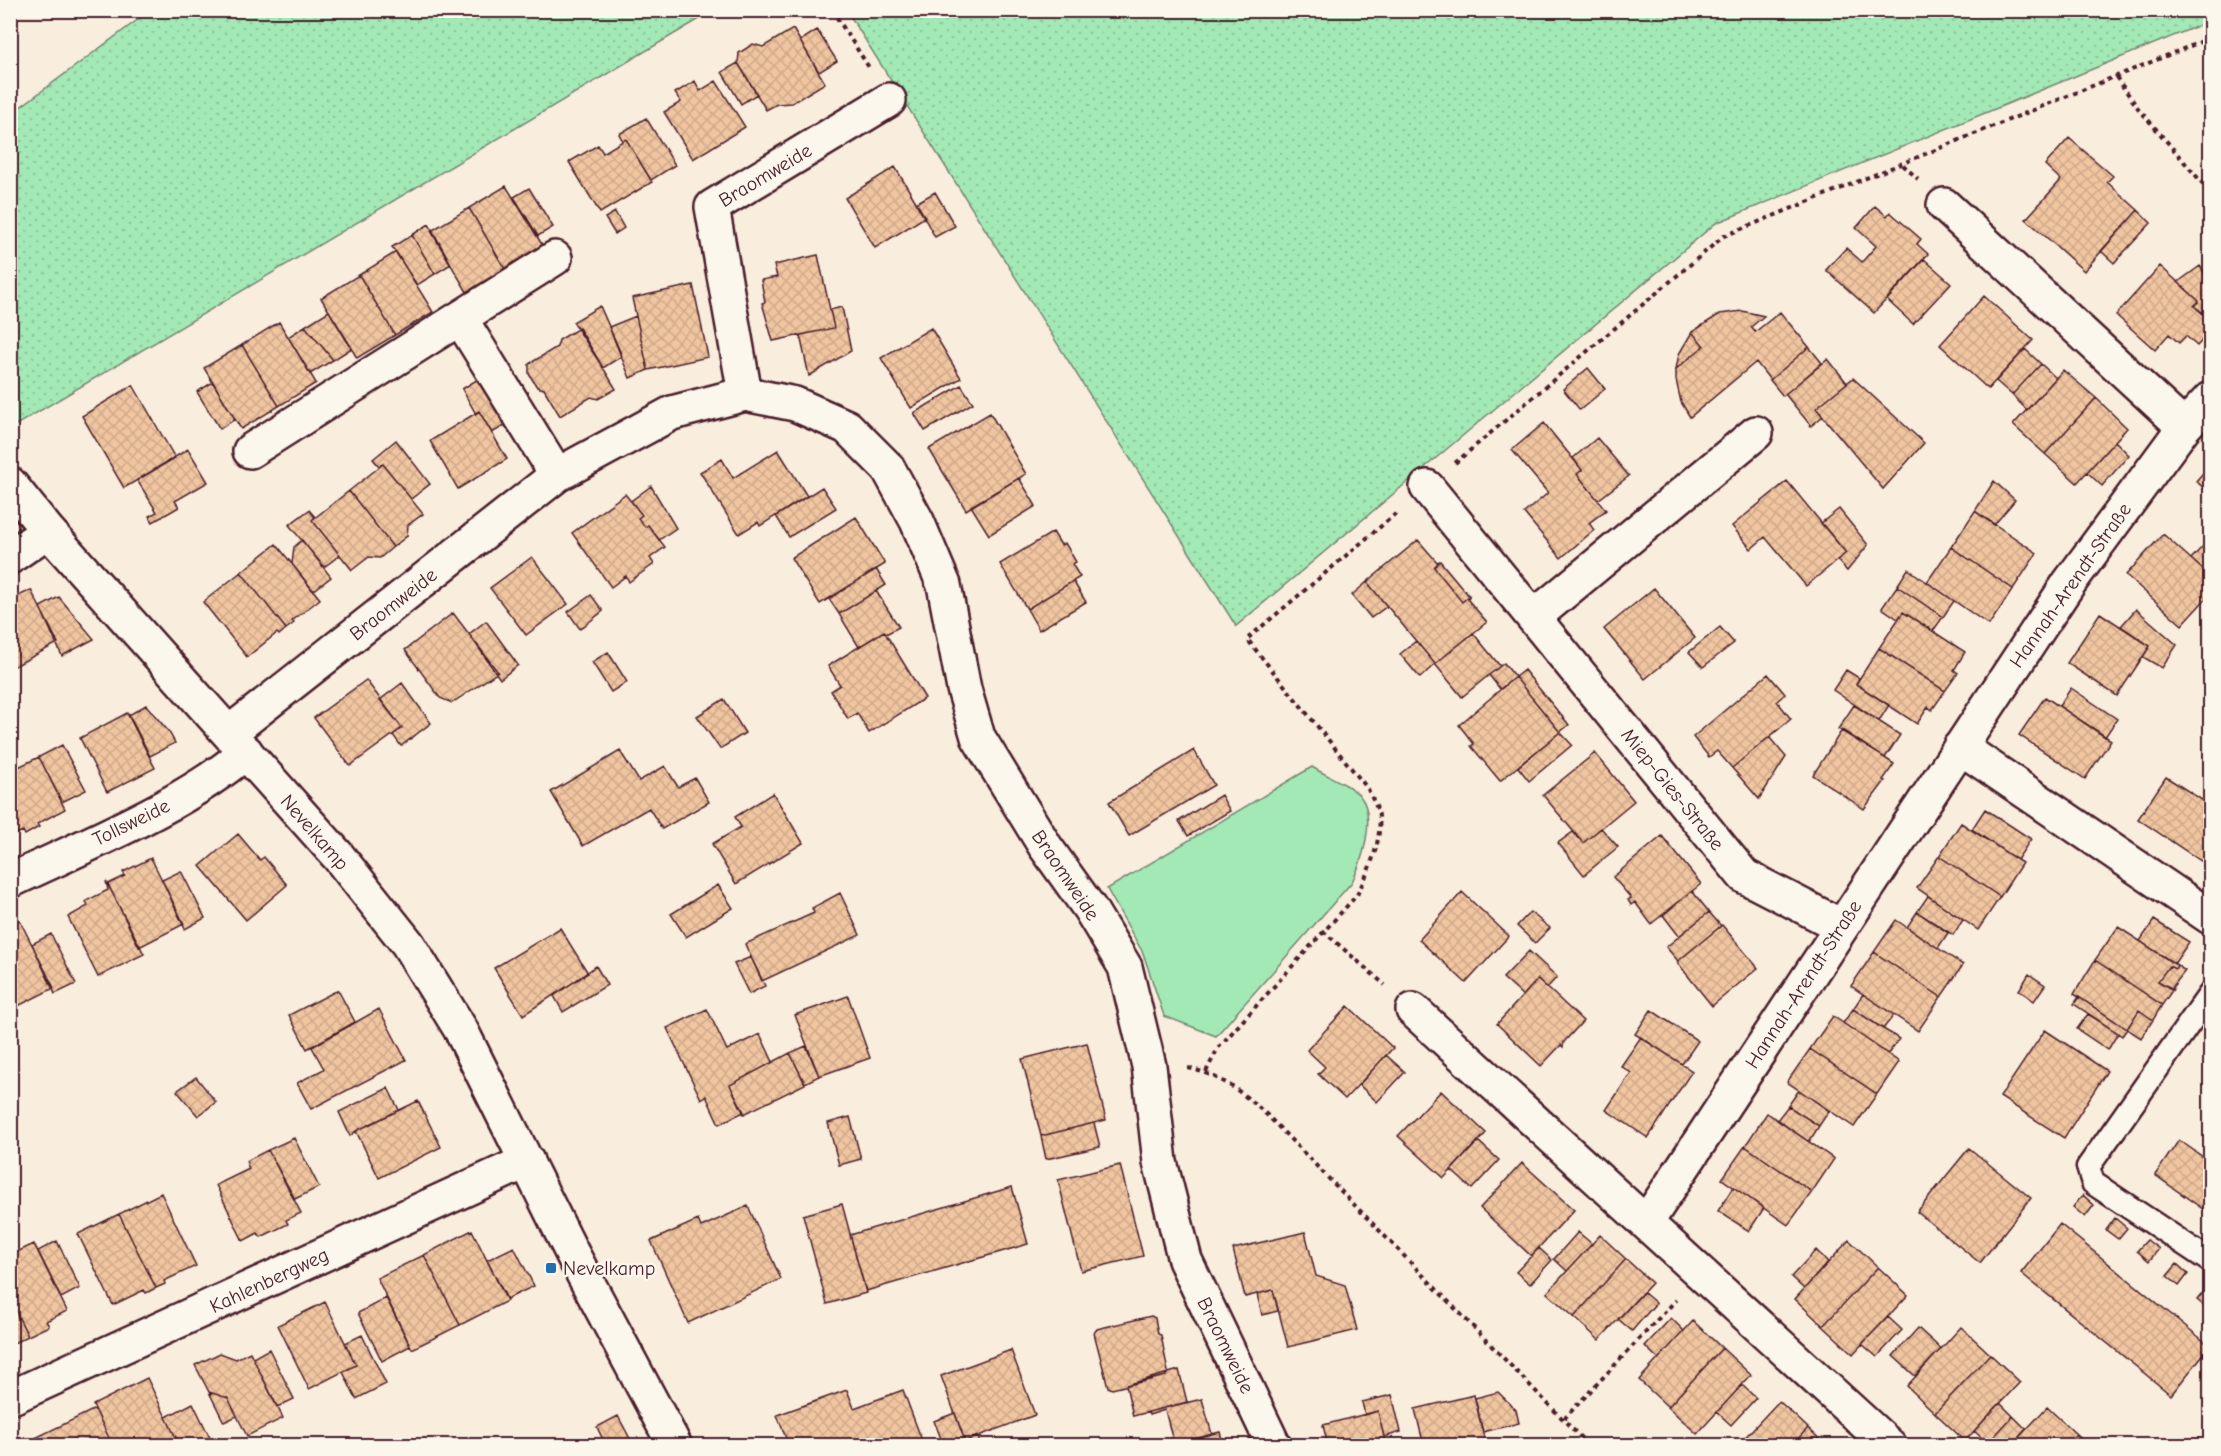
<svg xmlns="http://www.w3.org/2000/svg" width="2221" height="1456" viewBox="0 0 2221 1456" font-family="'Comic Neue',sans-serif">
<defs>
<pattern id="grass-dots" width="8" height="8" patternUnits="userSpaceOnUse" patternTransform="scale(1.5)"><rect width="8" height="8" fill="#a2e9b6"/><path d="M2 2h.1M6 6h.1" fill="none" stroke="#8dc79d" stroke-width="1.8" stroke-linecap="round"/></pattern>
<pattern id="building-cross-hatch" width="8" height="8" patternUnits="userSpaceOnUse" patternTransform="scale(1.5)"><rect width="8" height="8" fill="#f0c5a0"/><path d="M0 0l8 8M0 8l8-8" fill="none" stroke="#cfa98a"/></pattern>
</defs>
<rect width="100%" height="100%" fill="#f9eddd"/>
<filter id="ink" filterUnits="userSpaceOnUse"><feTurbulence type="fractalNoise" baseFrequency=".0167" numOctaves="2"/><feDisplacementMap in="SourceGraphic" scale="12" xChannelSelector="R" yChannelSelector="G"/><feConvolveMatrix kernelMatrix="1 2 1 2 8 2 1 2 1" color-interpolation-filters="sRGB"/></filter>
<g filter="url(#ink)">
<!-- grass -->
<path fill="url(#grass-dots)" stroke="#768470" stroke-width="1.5" d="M151 10H713V11L11 428V114Z
M2210 10V21L1716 223 1236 626 847 11Z"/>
<!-- park -->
<path fill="#a2e9b6" stroke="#768470" stroke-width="1.5" d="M1312 767C1326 776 1350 784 1360 796 1377 816 1362 862 1352 882L1216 1036 1164 1016 1143 953 1107 889Z"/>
<!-- building -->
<path fill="url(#building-cross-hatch)" stroke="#4a1f2b" stroke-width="1.5" d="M793 29 825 83 792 103 777 104 766 110 738 63 739 53 753 44 763 47Z
M817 30 837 61 819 72 800 41Z
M738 63 757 94 741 104 722 72Z
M695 81 700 91 716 81 745 127 693 159 664 112 681 102 675 93Z
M646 118 675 165 651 180 626 139 623 141 619 134Z
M2069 138 2113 176 2107 182 2138 210 2084 271 2026 219 2061 180 2045 165Z
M626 139 652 182 600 213 569 162 598 145 603 153Z
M895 167 925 217 875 248 845 198Z
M506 186 543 246 505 269 469 208Z
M529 188 553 227 538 236 514 197Z
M935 192 955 226 935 237 916 203Z
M1875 206 1887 216 1890 212 1921 239 1917 244 1928 254 1874 313 1826 270 1846 248 1862 262 1876 246 1856 228Z
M469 208 505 269 467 292 431 231Z
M2138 210 2151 223 2114 263 2101 251Z
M615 212 624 228 615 234 605 218Z
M429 224 451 264 435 274 412 235Z
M412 235 435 274 417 285 392 247Z
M396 252 433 312 395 335 359 275Z
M818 255 834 328 773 341 762 303 765 302 761 280 777 277 774 265Z
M1924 259 1951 283 1913 324 1887 300Z
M2160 266 2199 301 2194 306 2210 320V332L2197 346 2186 336 2179 343 2169 334 2155 350 2116 315Z
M2200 266 2210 281V310L2205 314 2194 306 2199 301 2178 282Z
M359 275 395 335 357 358 321 298Z
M693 285 708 357 648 370 632 298Z
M1984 296 2033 340 1988 389 1940 345Z
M600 306 622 356 603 368 573 322Z
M842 307 851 351 809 376 800 335 834 328 830 310Z
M329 311 352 348 333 360 305 326Z
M1742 311 1764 316 1751 327 1755 332 1780 312 1809 347 1770 380 1756 362 1690 417 1681 402 1676 380V369L1704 346 1692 332 1720 314Z
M636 316 648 370 630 378 609 327Z
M279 322 316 383 279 406 242 345Z
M305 326 333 360 310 374 288 337Z
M579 328 616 389 598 399 591 397 560 416 544 389 537 387 529 374V364L557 347 559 340Z
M931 328 961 378 911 408 881 358Z
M1692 332 1704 346 1676 369 1679 354Z
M242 345 279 406 241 429 204 368Z
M1809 347 1822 363 1783 396 1770 380Z
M2025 349 2041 364 2012 395 1996 381Z
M1828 359 1847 383 1816 408 1823 416 1811 426 1785 394Z
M2041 364 2056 378 2027 410 2012 395Z
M1588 368 1605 389 1580 410 1563 389Z
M2063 370 2096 398 2045 454 2013 425Z
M483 376 511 422 492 433 479 411 476 414 462 389Z
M1853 378 1924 443 1883 489 1816 408Z
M213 382 235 419 220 429 197 392Z
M133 385 175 458 124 488 82 416Z
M961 385 973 403 925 431 914 413Z
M2096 398 2127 428 2077 483 2045 454Z
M479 411 507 459 458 489 430 441Z
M990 413 1026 474 966 510 929 449Z
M1544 423 1582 470 1577 474 1606 510 1589 523 1594 530 1561 558 1524 513 1548 493 1512 450Z
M1597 438 1629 476 1598 500 1577 474 1582 470 1573 458Z
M396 440 430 484 411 499 383 464 379 466 373 459Z
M2115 441 2129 455 2102 486 2087 472Z
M188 449 208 482 175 501 179 507 153 522 149 516 157 512 137 480Z
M778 450 807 496 760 526 758 522 739 534 700 472 722 459 733 478Z
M383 464 423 514 408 525 407 536 393 547 349 491Z
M2210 465V494L2196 481Z
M1019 478 1036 506 989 535 971 506Z
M1787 481 1846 553 1806 586 1765 537 1751 549 1732 526Z
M1994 481 2015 500 1994 525 1975 511Z
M651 486 676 528 659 540 648 525 645 527 638 518 642 515 631 501Z
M822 487 836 508 789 537 776 516Z
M349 491 393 547 380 558 369 557 352 570 312 520Z
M625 494 642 515 638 518 645 527 648 525 665 547 650 558 654 564 629 582 626 576 611 587 572 533Z
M1839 509 1868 545 1847 571 1837 560 1846 553 1821 523Z
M309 510 315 517 312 520 340 555 324 567 289 525Z
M1975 511 2037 553 2013 589 1951 547Z
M856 517 885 564 820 604 791 558Z
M1053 532 1061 545 1065 543 1076 562 1072 564 1080 577 1027 609 1000 564Z
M2163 534 2210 576V594L2182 625 2126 575Z
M302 540 331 577 313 591 292 564 294 547Z
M1418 540 1437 562 1440 561 1434 567 1462 602 1469 596 1468 600 1487 622 1435 664 1367 582Z
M276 544 320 599 292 621 294 623 286 629 241 572Z
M2204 545 2210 551V576L2191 559Z
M1951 547 2013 589 1989 625 1927 582Z
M532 557 568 604 526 635 490 588Z
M1440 561 1469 596 1462 602 1434 567Z
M876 569 886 585 839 614 829 599Z
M1908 569 1954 601 1943 617 1897 586Z
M241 572 286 629 279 635 277 633 247 657 203 602Z
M1073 581 1086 602 1039 630 1027 609Z
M1367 582 1387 606 1371 618 1352 595Z
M1897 586 1943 617 1933 631 1903 612 1898 619 1882 608Z
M1654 588 1695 638 1645 679 1604 629Z
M31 590 58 643 11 668 10 600Z
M876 591 899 627 886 634 884 631 859 647 839 614Z
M591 595 603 611 580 629 568 612Z
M59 597 94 639 62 656 40 607Z
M2136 609 2177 645 2162 668 2143 657 2150 646 2121 626Z
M1903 612 1965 652 1954 670 1958 673 1945 691 1879 648Z
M453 613 498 672 452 703 440 698 405 650Z
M2100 613 2150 646 2117 696 2067 663Z
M486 621 518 665 500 679 469 634Z
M1720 627 1734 643 1703 667 1689 652Z
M884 631 925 698 869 733 857 713 848 719 831 691 840 685 828 666Z
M1473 633 1500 666 1462 697 1435 664Z
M1416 641 1435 664 1420 678 1400 654Z
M1879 648 1945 691 1932 710 1928 707 1917 724 1856 684Z
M608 652 627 682 611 692 592 662Z
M1504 663 1515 677 1500 689 1489 675Z
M1524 670 1569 725 1560 732 1515 677Z
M1846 670 1859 678 1856 684 1889 705 1879 721 1833 690Z
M1768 674 1785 694 1777 701 1791 719 1732 768 1717 751 1709 757 1693 737Z
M1515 677 1560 732 1500 781 1471 746 1474 744 1459 725Z
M366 680 402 728 350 766 314 718Z
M402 683 431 723 401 746 393 735 402 728 380 700Z
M2071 688 2117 719 2105 737 2059 706Z
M2045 697 2111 740 2085 779 2019 735Z
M724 699 745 733 720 749 697 716Z
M146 705 169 732 175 743 150 756 129 715Z
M1854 705 1900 735 1885 758 1838 729Z
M127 713 155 768 107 792 80 738Z
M1842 730 1894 764 1883 780 1885 781 1864 809 1813 775Z
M1560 732 1572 745 1529 781 1518 767Z
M1769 737 1786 757 1759 799 1732 768Z
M62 745 86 790 62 802 39 757Z
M1194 750 1214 785 1129 836 1109 802Z
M620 751 639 781 665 766 678 787 695 778 709 802 662 829 649 808 583 846 551 792Z
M1595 753 1634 801 1583 843 1543 795Z
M39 757 65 809 37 824 39 827 25 835 23 831 10 837V771Z
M2166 777 2205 802 2210 793V867L2138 819Z
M773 793 803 843 736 884 712 844 741 827 735 817Z
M1221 795 1230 811 1188 836 1179 821Z
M1985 809 2031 839 2017 860 1972 829Z
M1961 823 2022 863 2000 897 1939 856Z
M1601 828 1618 847 1584 875 1558 843 1573 832 1583 843Z
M238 834 260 860 264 857 287 885 246 920 200 866Z
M1662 836 1701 884 1651 924 1635 902 1631 905 1628 900 1631 898 1613 877Z
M1939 856 2000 897 1978 930 1917 888Z
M151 858 184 924 139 947 108 884 125 876 123 872Z
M181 871 205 918 185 929 162 880Z
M106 881 144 954 98 977 68 917 88 906 86 901 108 890Z
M718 885 733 908 686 937 671 914Z
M1692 891 1709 912 1679 936 1663 915Z
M1462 892 1509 936 1466 983 1419 940Z
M840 893 860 935 762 981 745 944 814 913 812 908Z
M1928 896 1963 920 1953 935 1917 912Z
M1530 912 1550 928 1535 943 1517 926Z
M1709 912 1721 926 1678 961 1666 947Z
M1917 912 1948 933 1938 948 1907 927Z
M19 919 54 988 10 1010V924Z
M1896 920 1963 965 1941 997 1874 952Z
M2154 920 2189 942 2174 964 2140 941Z
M1722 925 1758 968 1712 1006 1677 962Z
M2118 927 2177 965 2175 969 2169 966 2158 981 2173 989 2162 1005 2095 960Z
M560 928 588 973 523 1015 494 968Z
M51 934 76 984 55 994 32 944Z
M1529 951 1557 977 1547 988 1538 979 1523 996 1503 978Z
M1874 952 1941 997 1918 1031 1851 986Z
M751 957 765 986 749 994 734 964Z
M2095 960 2162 1005 2153 1020 2139 1010 2127 1029 2074 994Z
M2177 965 2185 971 2171 989 2158 981 2169 966 2175 969Z
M596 966 607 985 563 1012 554 996Z
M2029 974 2045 985 2034 1001 2019 990Z
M1538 979 1583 1021 1564 1042 1563 1047 1561 1045 1541 1066 1497 1024Z
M338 990 355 1022 307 1049 289 1015Z
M1863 994 1894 1015 1883 1029 1853 1009Z
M848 996 870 1058 819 1076 795 1015Z
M2079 997 2127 1029 2122 1036 2074 1004Z
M1348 1006 1393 1048 1345 1099 1318 1074 1325 1067 1307 1050Z
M379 1009 406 1060 311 1109 297 1083 324 1069 312 1047Z
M707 1009 727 1050 760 1034 773 1062 730 1085 744 1112 719 1124 706 1096 701 1099 667 1028Z
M1853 1009 1899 1039 1888 1054 1843 1023Z
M1651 1010 1698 1041 1682 1064 1635 1034Z
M2139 1010 2153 1020 2141 1038 2127 1029Z
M2088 1014 2118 1033 2108 1050 2077 1029Z
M1833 1016 1899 1062 1877 1094 1810 1049Z
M2045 1030 2107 1071 2064 1138 2000 1097Z
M1641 1037 1692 1071 1648 1138 1606 1110 1631 1073 1621 1066Z
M1087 1043 1106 1120 1041 1136 1022 1059Z
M806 1046 819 1076 805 1083 790 1053Z
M1810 1049 1877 1094 1854 1127 1787 1082Z
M790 1053 805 1084 744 1114 730 1085Z
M1386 1055 1405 1072 1377 1102 1359 1085Z
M196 1077 216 1102 198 1116 177 1091Z
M388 1088 399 1110 356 1131 350 1136 339 1112Z
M1799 1090 1829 1111 1819 1126 1788 1106Z
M1441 1091 1486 1133 1444 1178 1398 1136Z
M418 1101 441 1147 379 1178 356 1131Z
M1788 1106 1819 1126 1809 1142 1777 1120Z
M1767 1113 1834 1159 1812 1192 1745 1146Z
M850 1117 861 1159 839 1165 828 1123Z
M1094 1123 1100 1147 1046 1159 1041 1136Z
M294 1138 319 1187 295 1199 268 1150Z
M2179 1140 2210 1162V1214L2155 1175Z
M1478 1141 1499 1160 1472 1189 1451 1170Z
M1745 1146 1812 1192 1788 1225 1722 1179Z
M1969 1148 2031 1198 1980 1263 1917 1212Z
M268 1150 301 1213 286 1220 288 1224 261 1237 258 1233 243 1241 216 1185 249 1169 246 1161Z
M1522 1163 1574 1210 1531 1256 1480 1208Z
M1120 1165 1143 1256 1081 1271 1058 1180Z
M1012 1187 1028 1244 866 1291 850 1235Z
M1733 1187 1764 1208 1749 1231 1718 1211Z
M161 1193 196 1266 164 1281 165 1284 156 1288 119 1214Z
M2083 1195 2094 1205 2085 1217 2073 1207Z
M842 1204 866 1293 827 1304 803 1215Z
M748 1206 781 1279 688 1323 651 1241 698 1220 701 1227Z
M119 1214 156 1288 146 1293 144 1290 113 1305 78 1234Z
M2115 1218 2127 1228 2118 1239 2106 1230Z
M2060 1224 2210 1346 2171 1395 2021 1273Z
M472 1230 507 1301 460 1325 424 1255Z
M1305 1232 1316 1276 1345 1285 1357 1330 1288 1347 1273 1290 1245 1297 1233 1249Z
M1578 1232 1592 1244 1567 1271 1554 1259Z
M1600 1235 1626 1259 1574 1317 1547 1293Z
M1849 1240 1878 1267 1823 1326 1795 1299Z
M2147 1240 2159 1249 2149 1261 2137 1251Z
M57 1241 80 1288 61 1298 38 1251Z
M34 1244 67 1311 46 1321 49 1326 28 1336 10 1300V1255Z
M514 1247 534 1286 507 1299 487 1260Z
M1539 1248 1552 1260 1530 1284 1516 1272Z
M1816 1250 1828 1262 1804 1289 1791 1277Z
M424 1255 460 1325 412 1349 377 1278Z
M1626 1259 1652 1283 1599 1340 1574 1317Z
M2177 1264 2188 1274 2179 1286 2167 1276Z
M1878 1267 1908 1295 1853 1354 1823 1326Z
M2207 1288 2210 1292 2209 1310 2197 1300Z
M1273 1290 1278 1311 1262 1315 1257 1294Z
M1643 1292 1656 1303 1632 1331 1618 1319Z
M386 1298 410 1346 382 1361 358 1313Z
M10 1300 28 1336 10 1345Z
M325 1302 356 1365 309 1389 278 1325Z
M1151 1316 1155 1318 1158 1334 1161 1335 1168 1372 1166 1376 1112 1389 1108 1387 1094 1333 1097 1329Z
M1888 1317 1902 1330 1877 1357 1862 1344Z
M1671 1318 1684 1331 1658 1359 1645 1346Z
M1693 1321 1722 1348 1668 1407 1639 1380Z
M1961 1327 1990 1354 1935 1413 1907 1386Z
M1918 1328 1941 1349 1915 1376 1893 1356Z
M362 1335 386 1384 356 1399 343 1372 356 1365 345 1343Z
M1722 1348 1751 1375 1697 1434 1668 1407Z
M269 1349 294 1399 277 1407 253 1358Z
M1011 1350 1035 1415 965 1441 941 1376Z
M250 1352 283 1418 247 1436 228 1398 209 1392 195 1365 220 1353 236 1359Z
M1990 1354 2020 1382 1965 1441 1935 1413Z
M1179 1370 1187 1402 1133 1416 1126 1385Z
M147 1378 180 1446H113L93 1405Z
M1742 1385 1756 1398 1731 1425 1717 1412Z
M847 1390 854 1408 903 1390 924 1446H789L777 1415Z
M209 1392 228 1398 237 1416 224 1422Z
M1498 1392 1516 1410 1519 1423 1483 1432 1475 1398Z
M1392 1395 1401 1432 1384 1437 1378 1411 1365 1415 1362 1402Z
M1474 1395 1486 1446H1424L1415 1409Z
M1202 1399 1212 1434 1174 1445 1165 1410 1149 1415 1148 1412Z
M1779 1401 1808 1428 1791 1446H1737Z
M193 1403 214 1446H180L166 1417Z
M2000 1403 2013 1416 1988 1443 1974 1431Z
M2047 1407 2076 1434 2065 1446H2011Z
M95 1409 113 1446H29L27 1442Z
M1378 1411 1386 1446H1328L1323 1425Z
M955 1413 965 1441 978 1437 981 1446H944L934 1421Z
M618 1416 634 1446H606L597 1427Z
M2013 1416 2026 1429 2011 1446H1990L1988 1443Z
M1808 1428 1827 1446H1791Z
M1220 1432 1224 1446H1173L1212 1434Z
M2076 1434 2089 1446H2065Z"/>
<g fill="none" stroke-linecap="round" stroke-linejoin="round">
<!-- service casing -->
<g stroke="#4a1f2b" stroke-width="27">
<path id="service" d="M2210 994 2088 1167 2093 1183 2210 1261"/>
</g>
<!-- minor casing -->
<g stroke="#4a1f2b" stroke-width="38">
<path id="minor" d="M1944 205 2184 427
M555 258 460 318 557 475
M745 394 712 207 889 100
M250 451 460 318
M10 484 48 531 338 856 408 944 461 1030 573 1255 675 1446
M1427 487 1744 876 1841 926
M10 557 48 531
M1534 617 1756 433
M229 733 557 475 672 413 745 394 795 404 847 427 888 468 917 521 944 585 964 689 978 737 1045 846 1090 909 1125 967 1149 1066 1160 1162 1185 1260 1274 1446
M1960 747 2210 917
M10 881C87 844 182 807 246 752
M1413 1010 1890 1446
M1646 1223 2069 583 2184 427 2210 399
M10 1398 527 1161"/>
</g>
<!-- path -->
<path stroke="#4a1f2b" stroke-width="4" stroke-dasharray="4.5 4.5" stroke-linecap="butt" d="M832 10 870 69
M2116 77 2138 108 2210 192
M1903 165 1918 179
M1455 463 1724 236 2210 38
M1323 931 1385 985
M1188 1068C1220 1075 1242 1092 1266 1114L1589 1446
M1206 1072 1218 1048 1357 895C1368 872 1382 843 1379 816 1378 808 1371 797 1368 789L1247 639 1399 511
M1564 1419 1676 1300
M1578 1446 1583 1440"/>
<!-- service -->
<use href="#service" stroke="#fbf7ec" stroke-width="22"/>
<!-- minor -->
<use href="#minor" stroke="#fbf7ec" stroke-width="33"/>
</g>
</g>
<!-- markers -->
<rect fill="#1f6fb2" stroke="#fbf7ec" stroke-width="2" x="545" y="1262" width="12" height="12" rx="3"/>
<g text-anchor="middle" stroke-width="5" stroke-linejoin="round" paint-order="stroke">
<!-- street labels -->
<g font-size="20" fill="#4a1f2b" stroke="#fbf7ec">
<text transform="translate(765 175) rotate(-31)" y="7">Braomweide</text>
<text transform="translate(2070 585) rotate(-55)" y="7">Hannah-Arendt-Straße</text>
<text transform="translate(393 604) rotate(-38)" y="7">Braomweide</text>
<text transform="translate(1673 789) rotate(51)" y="7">Miep-Gies-Straße</text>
<text transform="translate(131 822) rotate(-26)" y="7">Tollsweide</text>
<text transform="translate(315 832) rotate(49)" y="7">Nevelkamp</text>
<text transform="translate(1066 875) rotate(56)" y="7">Braomweide</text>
<text transform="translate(1803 984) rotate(-57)" y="7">Hannah-Arendt-Straße</text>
<text transform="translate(269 1280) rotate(-25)" y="7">Kahlenbergweg</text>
<text transform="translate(1226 1345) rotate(64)" y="7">Braomweide</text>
</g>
<!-- poi labels -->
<g font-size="20" fill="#4a1f2b" stroke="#fbf7ec" text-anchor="start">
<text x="563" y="1275">Nevelkamp</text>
</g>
</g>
<!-- margin -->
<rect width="2221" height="1456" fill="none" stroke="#fbf7ec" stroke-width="36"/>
<rect x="18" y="18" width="2185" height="1420" fill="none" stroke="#4a1f2b" stroke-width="2" filter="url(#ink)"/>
</svg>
